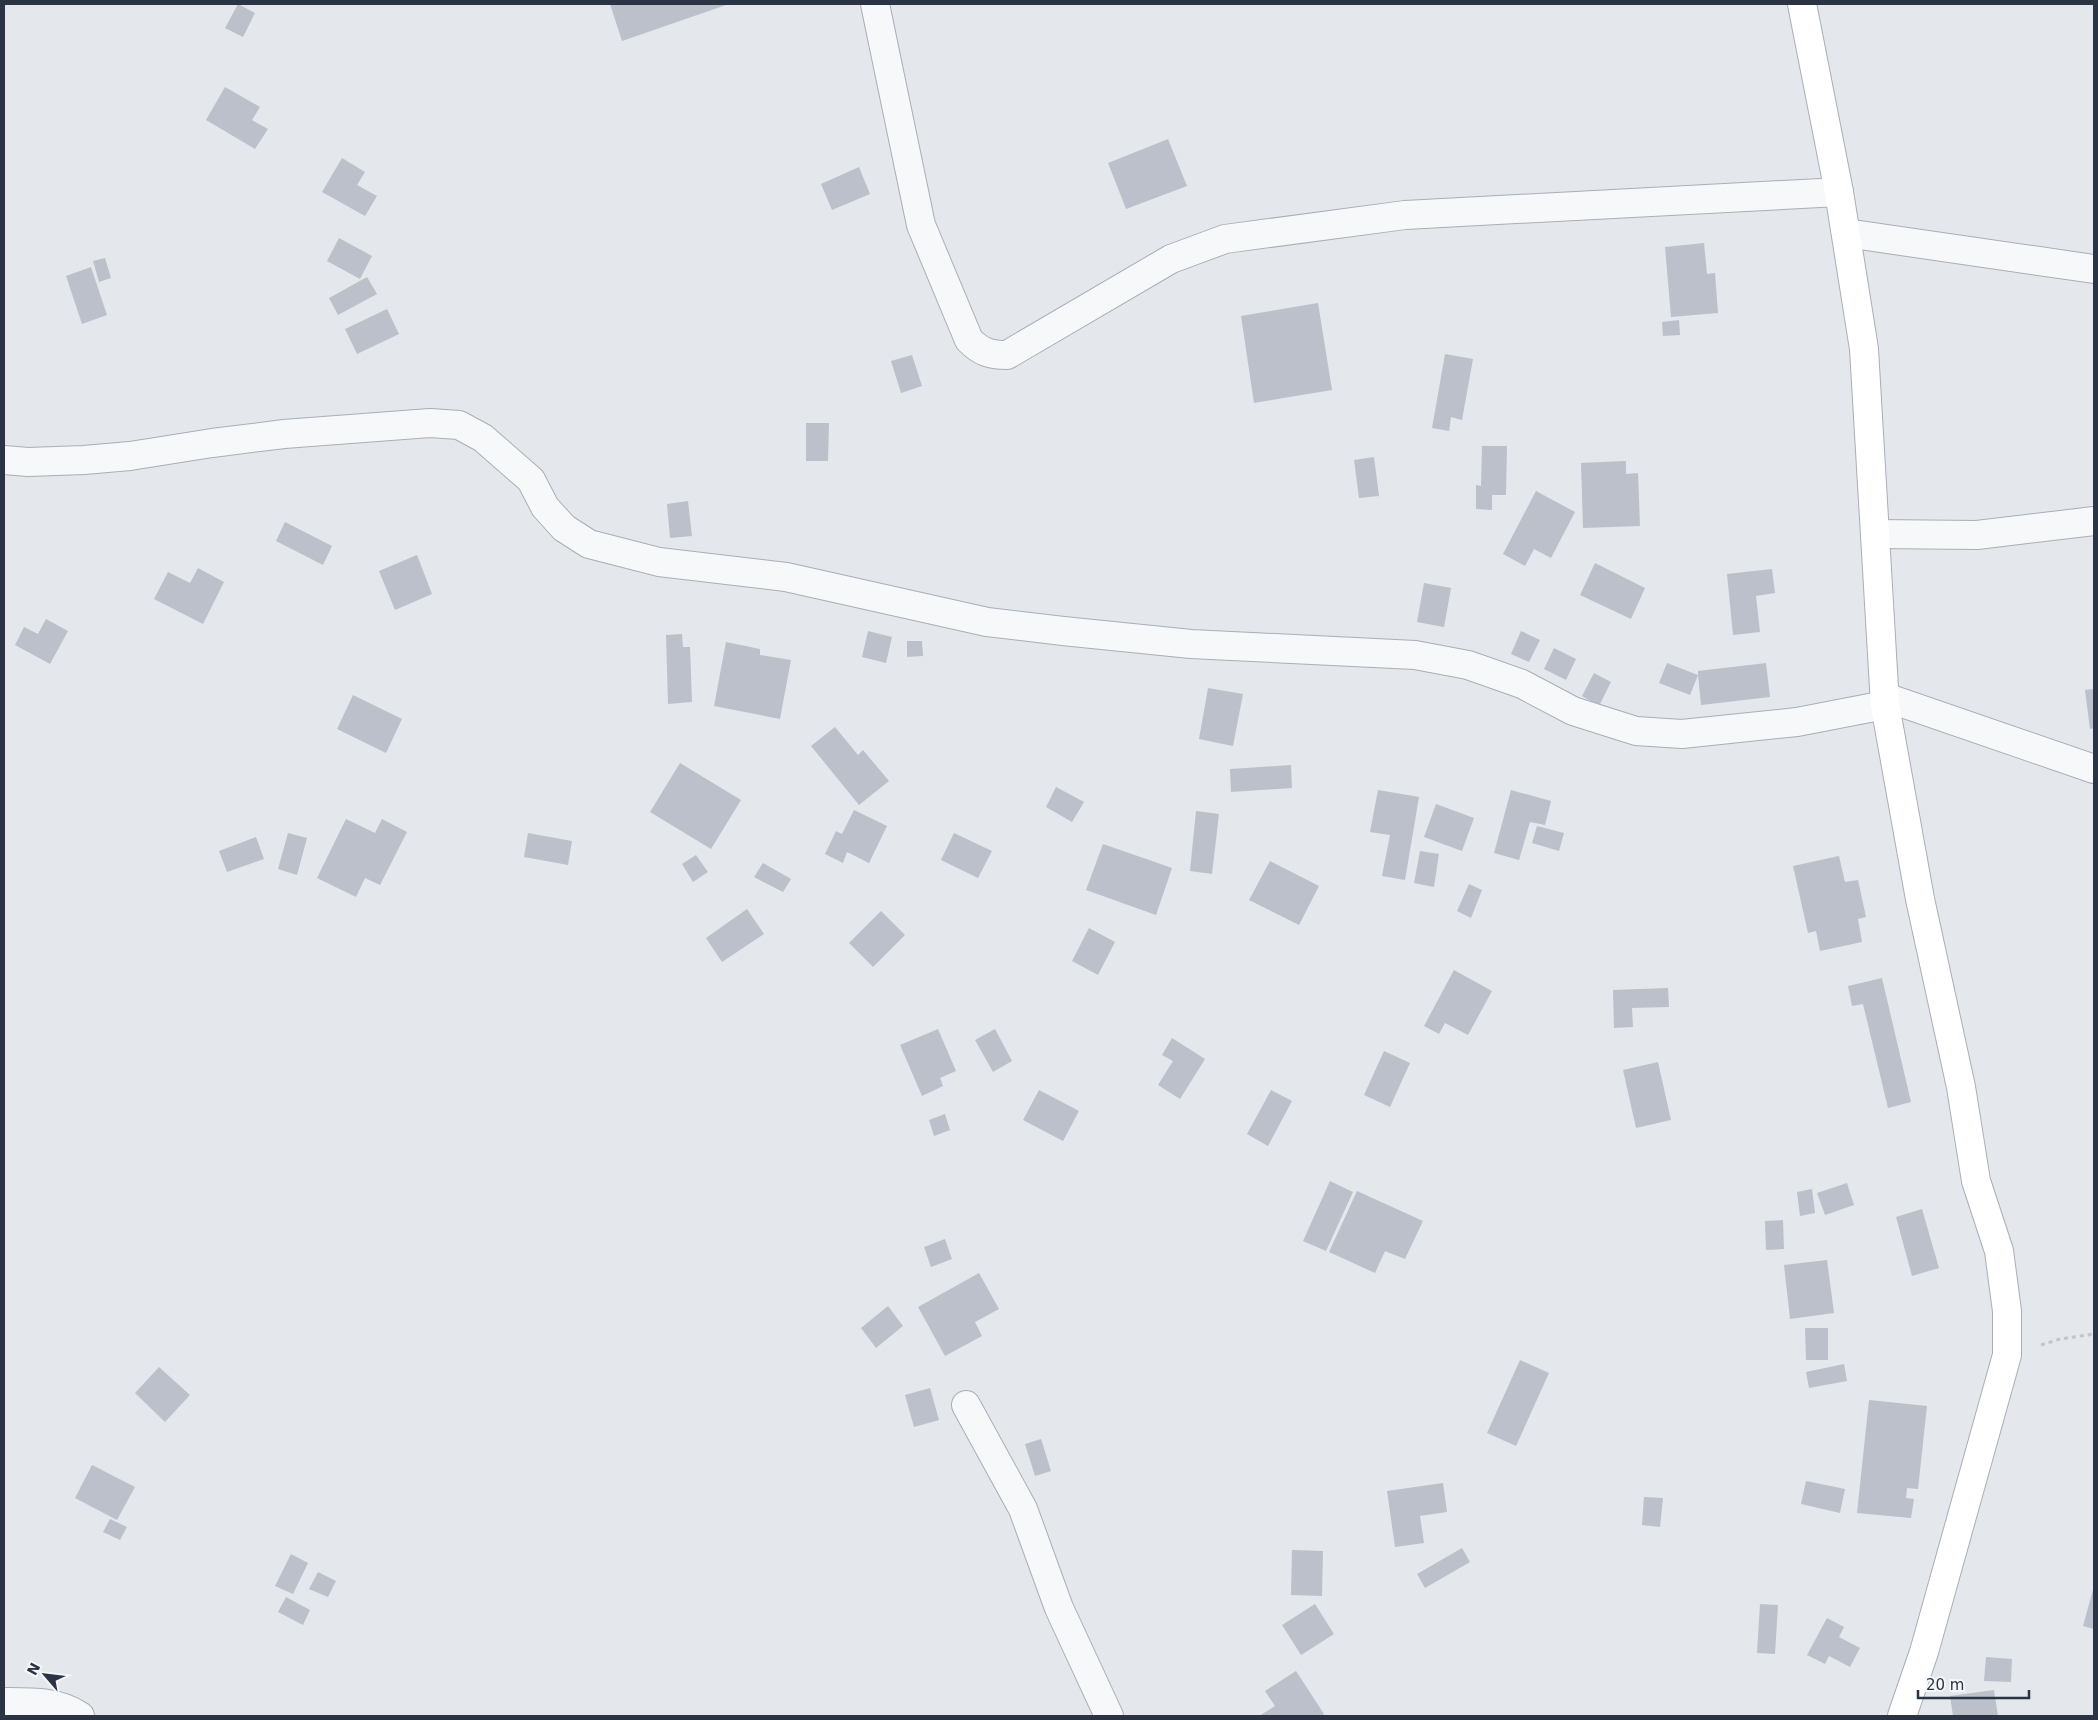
<svg xmlns="http://www.w3.org/2000/svg" width="2098" height="1720" viewBox="0 0 2098 1720" font-family="'DejaVu Sans',sans-serif">
<rect width="100%" height="100%" fill="#e4e7ec"/>
<!-- building -->
<path fill="#bbc0ca" d="M238 4 255 13 243 37 225 28Z
M610 4H729L622 41Z
M225 87 260 107 252 120 268 129 255 149 206 120Z
M1168 139 1187 186 1126 209 1108 163Z
M342 158 365 172 357 185 377 196 365 216 322 192Z
M859 167 870 194 832 210 821 184Z
M339 238 372 256 360 279 327 261Z
M1704 243 1707 274 1715 273 1718 313 1671 317 1665 247Z
M105 258 111 278 99 282 93 261Z
M91 267 107 315 82 324 66 276Z
M367 277 377 294 338 315 329 298Z
M1318 303 1332 390 1254 403 1241 316Z
M387 309 399 334 357 354 345 329Z
M1679 320 1680 335 1663 336 1662 322Z
M1445 354 1473 359 1462 420 1451 417 1449 431 1432 428Z
M912 355 922 386 901 393 891 361Z
M806 423H829L828 461H806Z
M1482 446H1507L1506 495H1492V510L1476 509V485L1481 486Z
M1374 457 1379 496 1359 498 1354 460Z
M1626 461V474L1638 473 1640 526 1583 528 1581 463Z
M1536 491 1575 512 1551 558 1534 549 1525 566 1503 554Z
M688 501 692 536 670 538 667 504Z
M285 522 332 546 323 565 276 541Z
M417 555 432 594 395 610 379 571Z
M1595 563 1645 588 1631 619 1580 595Z
M198 568 224 582 203 624 154 599 168 572 190 583Z
M1772 569 1775 593 1756 596 1760 632 1733 635 1727 574Z
M1424 583 1451 588 1444 627 1417 622Z
M46 619 68 631 50 664 15 645 24 627 38 634Z
M868 631 892 637 886 663 862 657Z
M1521 631 1540 640 1529 662 1511 654Z
M682 634 683 647H690L692 702 668 704 666 635Z
M907 641H922L923 656 907 657Z
M726 642 760 649V655L791 660 780 719 714 706Z
M1554 648 1576 659 1566 680 1544 669Z
M1667 663 1698 675V671L1766 663 1770 697 1701 705 1698 675 1690 695 1659 683Z
M1594 673 1611 682 1599 706 1582 696Z
M1208 688 1243 694 1233 746 1199 739Z
M2094 689V728L2090 729 2085 690Z
M353 695 402 719 386 753 337 729Z
M835 727 858 755 863 750 889 781 859 805 811 746Z
M680 763 741 800 711 849 650 812Z
M1291 765 1292 788 1231 792 1230 769Z
M1056 787 1084 802 1072 822 1046 807Z
M1378 790 1419 797 1405 880 1382 876 1390 835 1370 832Z
M1511 790 1551 801 1545 825 1530 822 1519 860 1494 853Z
M1436 804 1474 818 1462 851 1424 837Z
M854 810 887 826 869 863 847 852 843 863 825 854 836 831 842 834Z
M1196 811 1219 814 1212 874 1190 871Z
M346 819 375 833 382 819 407 832 380 885 365 878 356 897 317 878Z
M1537 826 1564 833 1559 851 1532 843Z
M288 833 307 838 297 875 278 869Z
M528 833 572 841 568 865 524 857Z
M954 833 992 851 978 878 941 860Z
M256 837 264 859 227 872 219 851Z
M1103 844 1172 868 1156 915 1086 890Z
M1420 851 1439 854 1434 887 1414 883Z
M696 855 708 872 693 882 682 864Z
M1839 856 1845 882 1858 880 1866 917 1858 919 1862 942 1820 951 1816 931 1808 933 1793 866Z
M1270 861 1319 886 1299 925 1249 900Z
M763 863 791 879 783 892 754 877Z
M1469 884 1482 890 1471 918 1457 911Z
M747 909 764 934 722 962 706 938Z
M881 911 905 935 873 967 849 943Z
M1089 928 1115 942 1098 975 1072 961Z
M1454 970 1492 991 1468 1035 1445 1023 1439 1034 1424 1026Z
M1882 978 1911 1102 1888 1108 1863 1004 1852 1006 1848 986Z
M1668 988 1669 1007 1632 1008 1633 1027 1614 1028 1613 990Z
M938 1029 956 1071 940 1078 943 1086 922 1096 900 1045Z
M995 1029 1012 1061 993 1072 975 1040Z
M1172 1038 1205 1059 1180 1099 1158 1085 1173 1061 1162 1055Z
M1384 1051 1410 1063 1390 1107 1364 1095Z
M1658 1062 1671 1120 1636 1128 1623 1070Z
M1039 1090 1079 1111 1063 1141 1023 1120Z
M1271 1090 1292 1101 1268 1146 1247 1134Z
M945 1114 950 1130 934 1136 929 1120Z
M1330 1181 1353 1192 1326 1251 1303 1241Z
M1847 1183 1854 1205 1825 1215 1817 1193Z
M1812 1189 1815 1213 1800 1216 1797 1192Z
M1357 1191 1423 1221 1405 1259 1385 1251 1375 1273 1329 1252Z
M1922 1209 1939 1268 1912 1276 1896 1217Z
M1783 1220 1784 1249 1766 1250 1765 1221Z
M945 1239 952 1259 931 1267 924 1247Z
M1827 1260 1834 1313 1790 1319 1784 1265Z
M979 1273 999 1309 975 1322 982 1336 945 1356 918 1307Z
M888 1306 903 1326 876 1348 861 1328Z
M1805 1328H1828V1360H1806Z
M1520 1360 1549 1373 1516 1446 1487 1433Z
M1844 1364 1847 1381 1809 1388 1806 1372Z
M159 1367 190 1395 165 1422 135 1393Z
M930 1388 939 1420 914 1427 905 1395Z
M1869 1400 1927 1406 1918 1489 1907 1488 1906 1498 1914 1499 1911 1518 1857 1513Z
M1041 1439 1051 1471 1035 1476 1025 1444Z
M92 1465 135 1487 117 1520 75 1498Z
M1806 1481 1845 1489 1840 1513 1801 1504Z
M1443 1483 1447 1512 1420 1516 1424 1543 1395 1547 1387 1491Z
M1644 1497 1663 1498 1660 1527 1642 1525Z
M110 1519 127 1527 120 1540 103 1532Z
M1462 1548 1470 1562 1425 1588 1417 1574Z
M1292 1550 1323 1551 1322 1596 1291 1595Z
M291 1554 308 1563 293 1594 275 1586Z
M318 1572 336 1581 328 1597 309 1589Z
M2094 1586V1629L2083 1626Z
M286 1597 310 1610 303 1625 278 1612Z
M1315 1604 1334 1634 1301 1655 1282 1625Z
M1760 1604 1778 1605 1775 1654 1757 1653Z
M1827 1618 1844 1627 1839 1637 1860 1648 1850 1667 1829 1656 1825 1664 1807 1655Z
M1986 1657 2012 1659 2011 1682 1984 1681Z
M1296 1671 1324 1714 1321 1716H1259L1275 1706 1265 1691Z
M1994 1690 1998 1716H1953L1950 1696Z"/>
<g fill="none" stroke-linecap="round" stroke-linejoin="round">
<!-- street casing -->
<g stroke="#a9aeb7" stroke-width="30">
<path id="street" d="M875 4 921 225 969 340C981 352 990 355 1007 355L1171 259 1225 239 1405 215 1839 192
M1846 233 2094 269
M4 460 28 462 84 460 130 456 212 443 284 434 430 423 459 425 483 438 531 480 545 507 564 528 589 544 659 562 786 577 987 622 1063 631 1191 644 1415 655 1468 665 1522 684 1573 711 1636 731 1682 734 1797 722 1885 705
M1875 534 1977 535 2094 521
M1885 697 2094 769
M966 1405 1023 1509 1059 1608 1109 1716
M4 1702C30 1702 58 1701 80 1716"/>
</g>
<!-- secondary casing -->
<g stroke="#a9aeb7" stroke-width="30">
<path id="secondary" d="M1802 4 1839 192 1864 349 1885 705 1920 899 1961 1087 1976 1181 1999 1251 2007 1311V1355L1924 1652 1902 1716"/>
</g>
<!-- path -->
<path stroke="#c2c5cb" stroke-width="3" stroke-dasharray="4 4" stroke-linecap="butt" d="M2041 1345 2060 1339 2094 1334"/>
<!-- street -->
<use href="#street" stroke="#f7f8fa" stroke-width="28"/>
<!-- secondary -->
<use href="#secondary" stroke="#fff" stroke-width="28"/>
</g>
<!-- border -->
<rect width="2098" height="1720" fill="none" stroke="#2b3445" stroke-width="10"/>
<!-- north arrow -->
<g transform="translate(45 1675) rotate(298)" stroke="#f4f6f9" stroke-width="4" paint-order="stroke">
<path d="M0-4L9 19L0 12L-9 19Z" fill="#2b3445"/>
<text y="-8" font-size="14" font-weight="bold" text-anchor="middle" fill="#2b3445">N</text>
</g>
<!-- scale -->
<path d="M1918 1690v8h111v-8" fill="none" stroke="#2b3445" stroke-width="2.5"/>
<text x="1926" y="1690" font-size="15" fill="#2b3445" stroke="#f4f6f9" stroke-width="4" paint-order="stroke">20 m</text>
</svg>
